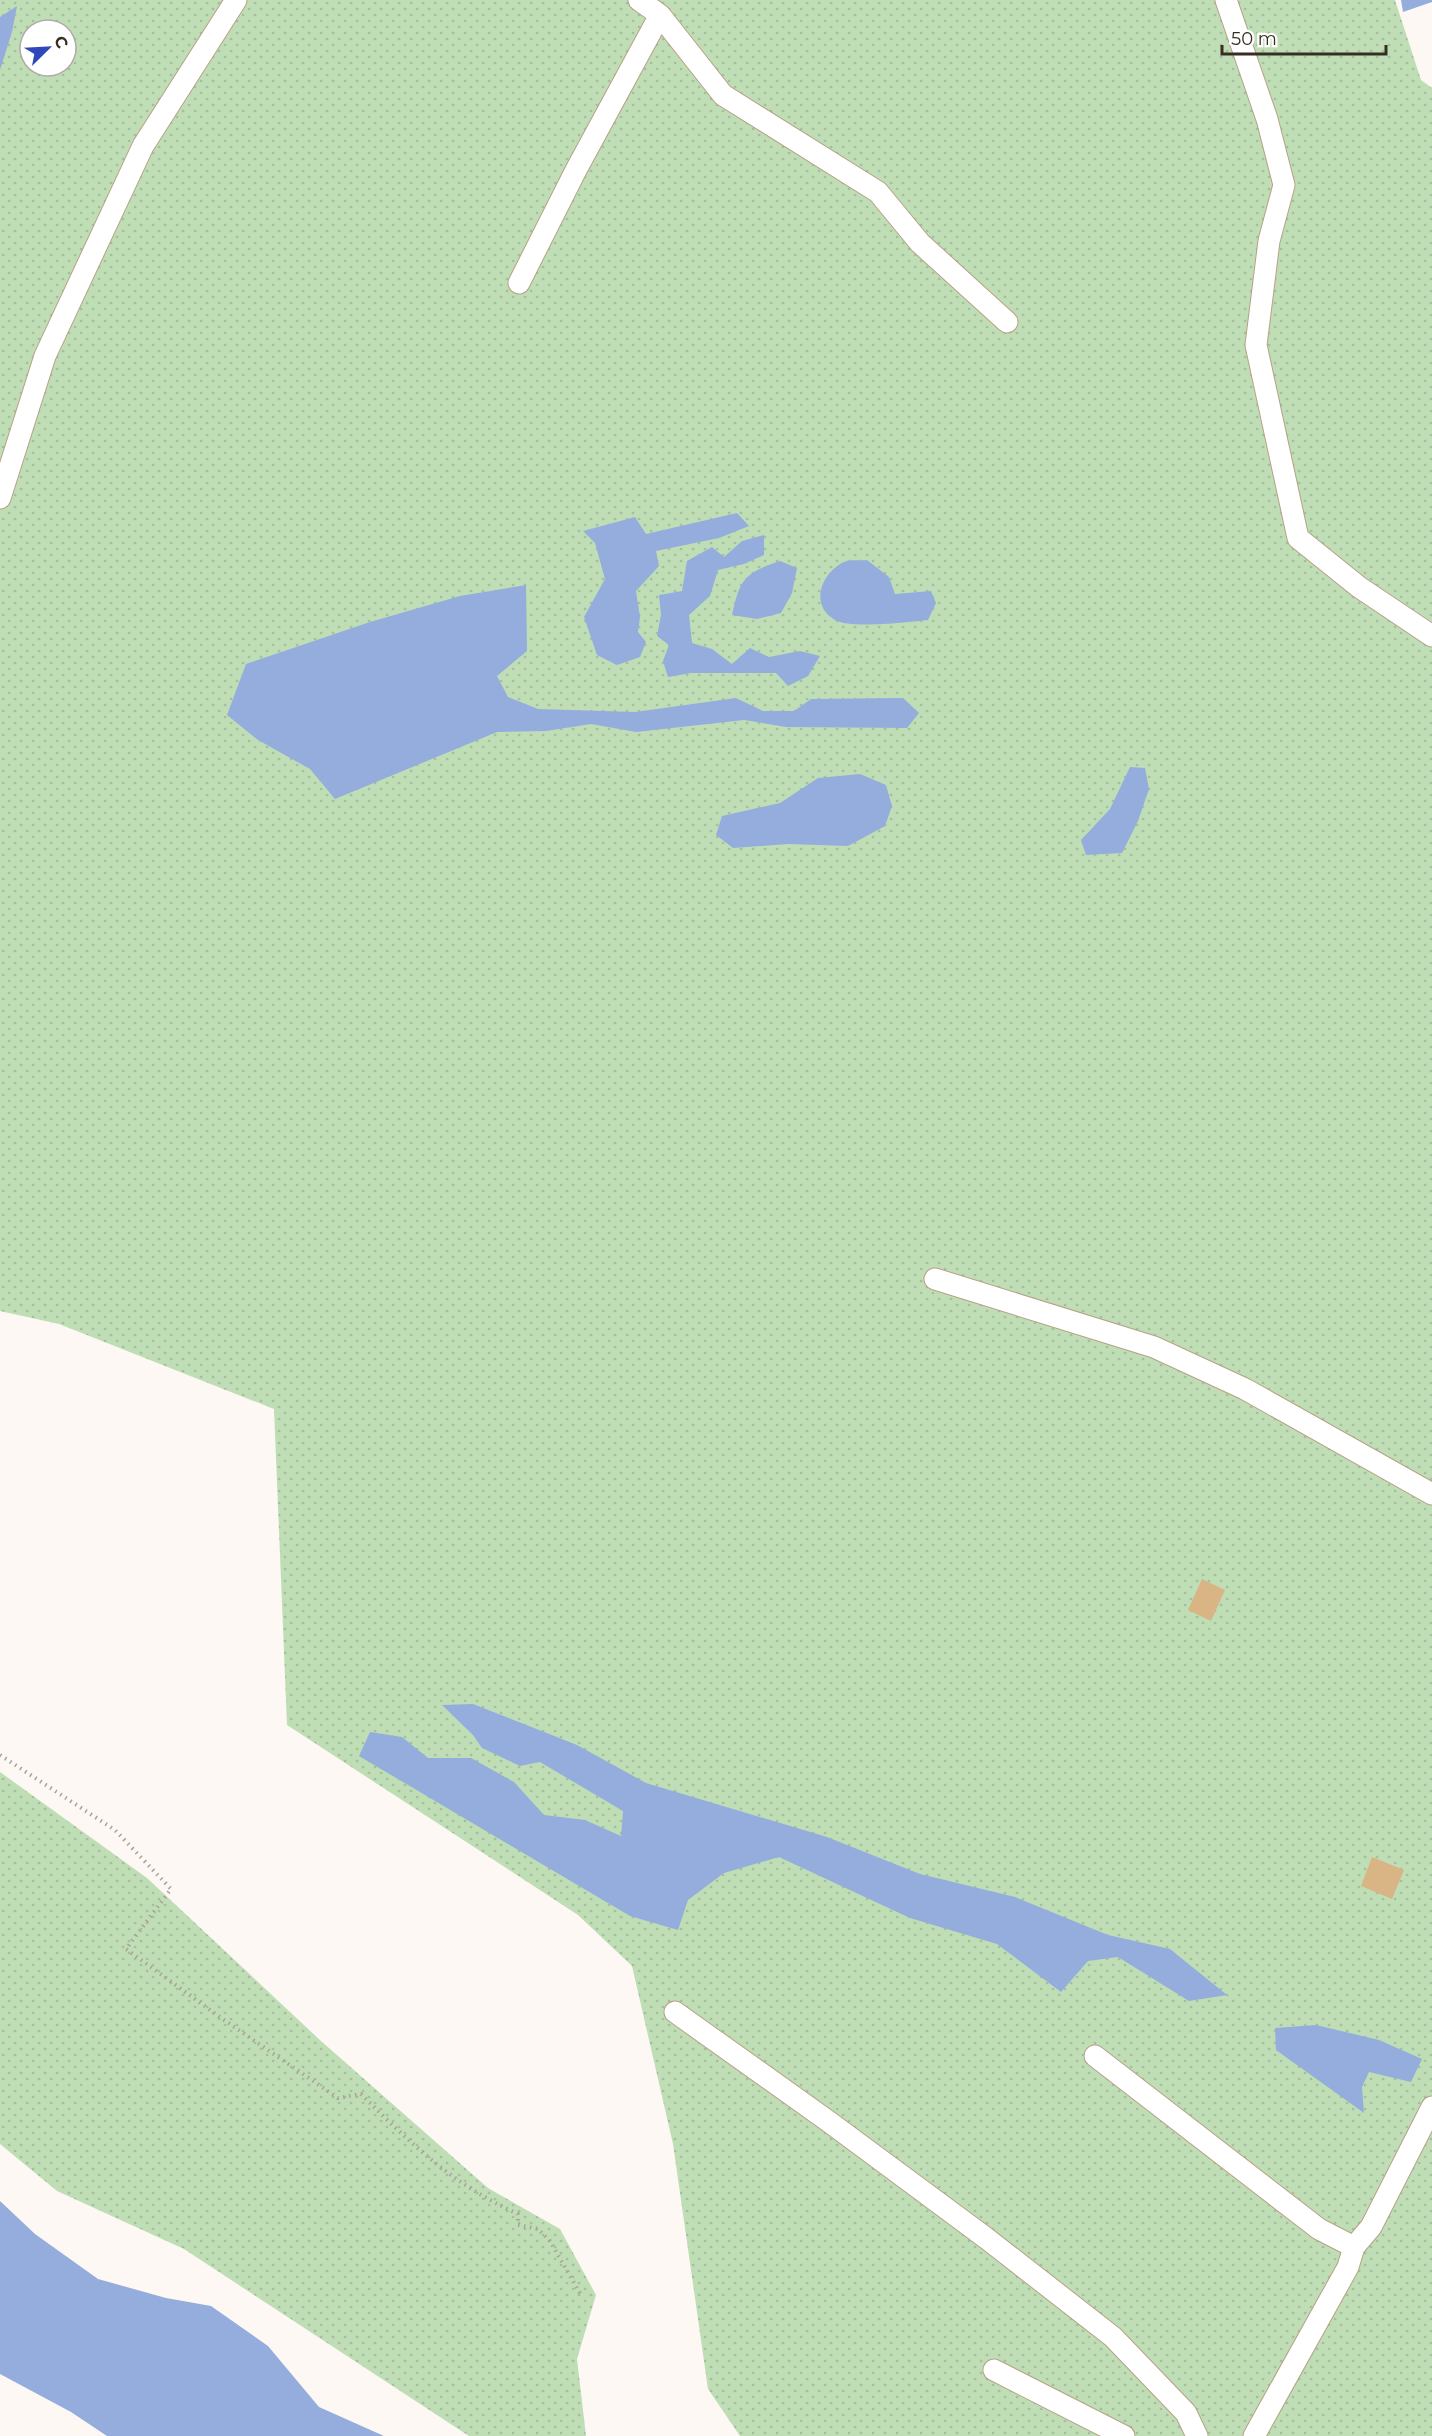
<svg xmlns="http://www.w3.org/2000/svg" width="1432" height="2436" viewBox="0 0 1432 2436" font-family="Montserrat,sans-serif">
<defs>
<pattern id="grass-dots" width="8" height="8" patternUnits="userSpaceOnUse" patternTransform="scale(1.5)"><rect width="8" height="8" fill="#bfdeb6"/><path d="M2 2h.1M6 6h.1" fill="none" stroke="#a5bf9c" stroke-width="1.8" stroke-linecap="round"/></pattern>
</defs>
<rect width="100%" height="100%" fill="#fdf8f3"/>
<!-- grass -->
<path fill="url(#grass-dots)" fill-rule="evenodd" d="M0 0H1395L1421 80 1432 88V2436H740L708 2389 673 2144 632 1966 578 1915 287 1725 274 1409 59 1324 0 1311ZM30 30H66V66H30Z
M0 1772 147 1878 321 2041 488 2188 560 2229 596 2295 577 2359 586 2436H469L184 2249 57 2191 0 2144Z"/>
<!-- water -->
<path fill="#94addd" d="M1401 0H1432V2L1403 12Z
M17 6 12 32 0 70V17Z
M737 513 749 526 719 538 656 551 659 566 636 591 640 617 638 632 646 642 640 657 617 665 597 655 584 617 605 579 595 543 583 531 635 517 646 534Z
M764 535V555L744 564 718 570 710 596 689 615 692 643 712 649 732 664 750 648 769 657 800 651 820 656 808 676 788 686 776 673H691L668 677 663 661 669 645 657 636 661 615 659 595 682 591 687 561 712 547 724 557 742 541Z
M867 560 889 577 895 594 931 591 936 603 928 620C909 622 850 629 835 620 809 605 821 573 844 562 850 559 861 561 867 560Z
M780 561 797 568 792 593 781 613 757 619 732 615C740 579 744 573 780 561Z
M526 585 527 651 497 676 508 697 538 709 635 712 736 698 763 711H794L811 699 903 698 919 713 907 728 786 727 744 720 636 732 591 724 546 731 497 732 335 799 310 769 258 740 227 715 246 664 370 622 460 596Z
M1130 767 1145 768 1149 789 1138 821 1122 853 1086 855 1081 840 1110 809Z
M860 774 886 785 892 806 885 826 848 846 788 844 733 848 716 835 722 816 780 803 818 778Z
M473 1704 577 1745 646 1783 827 1837 920 1874 1015 1897 1108 1935 1170 1949 1227 1995 1189 2001 1118 1957 1088 1961 1061 1992 997 1944 910 1918 779 1857 724 1873 688 1900 678 1930 630 1916 359 1756 370 1732 402 1737 428 1758H471L514 1782 544 1815 585 1820 621 1836 623 1811 540 1762 520 1766 482 1748 473 1735 442 1705Z
M1316 2025 1379 2040 1422 2059 1411 2082 1369 2072 1362 2087 1364 2113 1276 2050 1275 2028Z
M0 2201 35 2234 98 2279 166 2298 211 2306 268 2346 319 2407 384 2436H107L71 2412 0 2374Z"/>
<!-- building -->
<path fill="#d9b485" d="M1202 1579 1225 1590 1211 1621 1188 1610Z
M1372 1857 1404 1870 1392 1899 1361 1886Z"/>
<g fill="none" stroke-linecap="round" stroke-linejoin="round">
<!-- minor casing -->
<g stroke="#b7a186" stroke-width="23">
<path id="minor" d="M639 0 660 15 723 95 878 192 920 243 1007 322
M1226 0 1267 119 1284 185 1269 241 1256 345 1298 538 1359 587 1432 636
M519 283 576 170 660 15
M0 498 45 356 143 146 236 0
M935 1279 1154 1347 1245 1389 1432 1494
M675 2012 828 2121 986 2238 1113 2337 1186 2413 1197 2436
M1095 2056 1319 2229 1354 2247 1371 2227 1432 2107
M994 2370 1124 2436
M1254 2436 1348 2267 1354 2247"/>
</g>
<!-- path -->
<path stroke="#a9a29a" stroke-width="4" stroke-dasharray="1.5 4.5" stroke-linecap="butt" d="M0 1755 115 1830 171 1889 126 1949 224 2020 338 2098 361 2094C411 2144 452 2184 518 2214V2225L538 2229 550 2241 581 2295"/>
<!-- minor -->
<use href="#minor" stroke="#fff" stroke-width="21"/>
</g>
<!-- north arrow -->
<g transform="translate(48 48) rotate(66)"><circle r="28" fill="#ffffff" stroke="#afaba7" stroke-width="1.5"/>
<path d="M0-4.5L10 22L0 15L-10 22Z" fill="#2e48b9"/>
<text y="-9" font-size="16" font-weight="bold" text-anchor="middle" fill="#372d22">С</text>
</g>
<!-- scale -->
<path d="M1222 45v9h164v-9" fill="none" stroke="#372d22" stroke-width="3"/>
<text x="1231" y="45" font-size="18" fill="#372d22" stroke="#ffffff" stroke-width="4.5" paint-order="stroke">50 m</text>
</svg>
